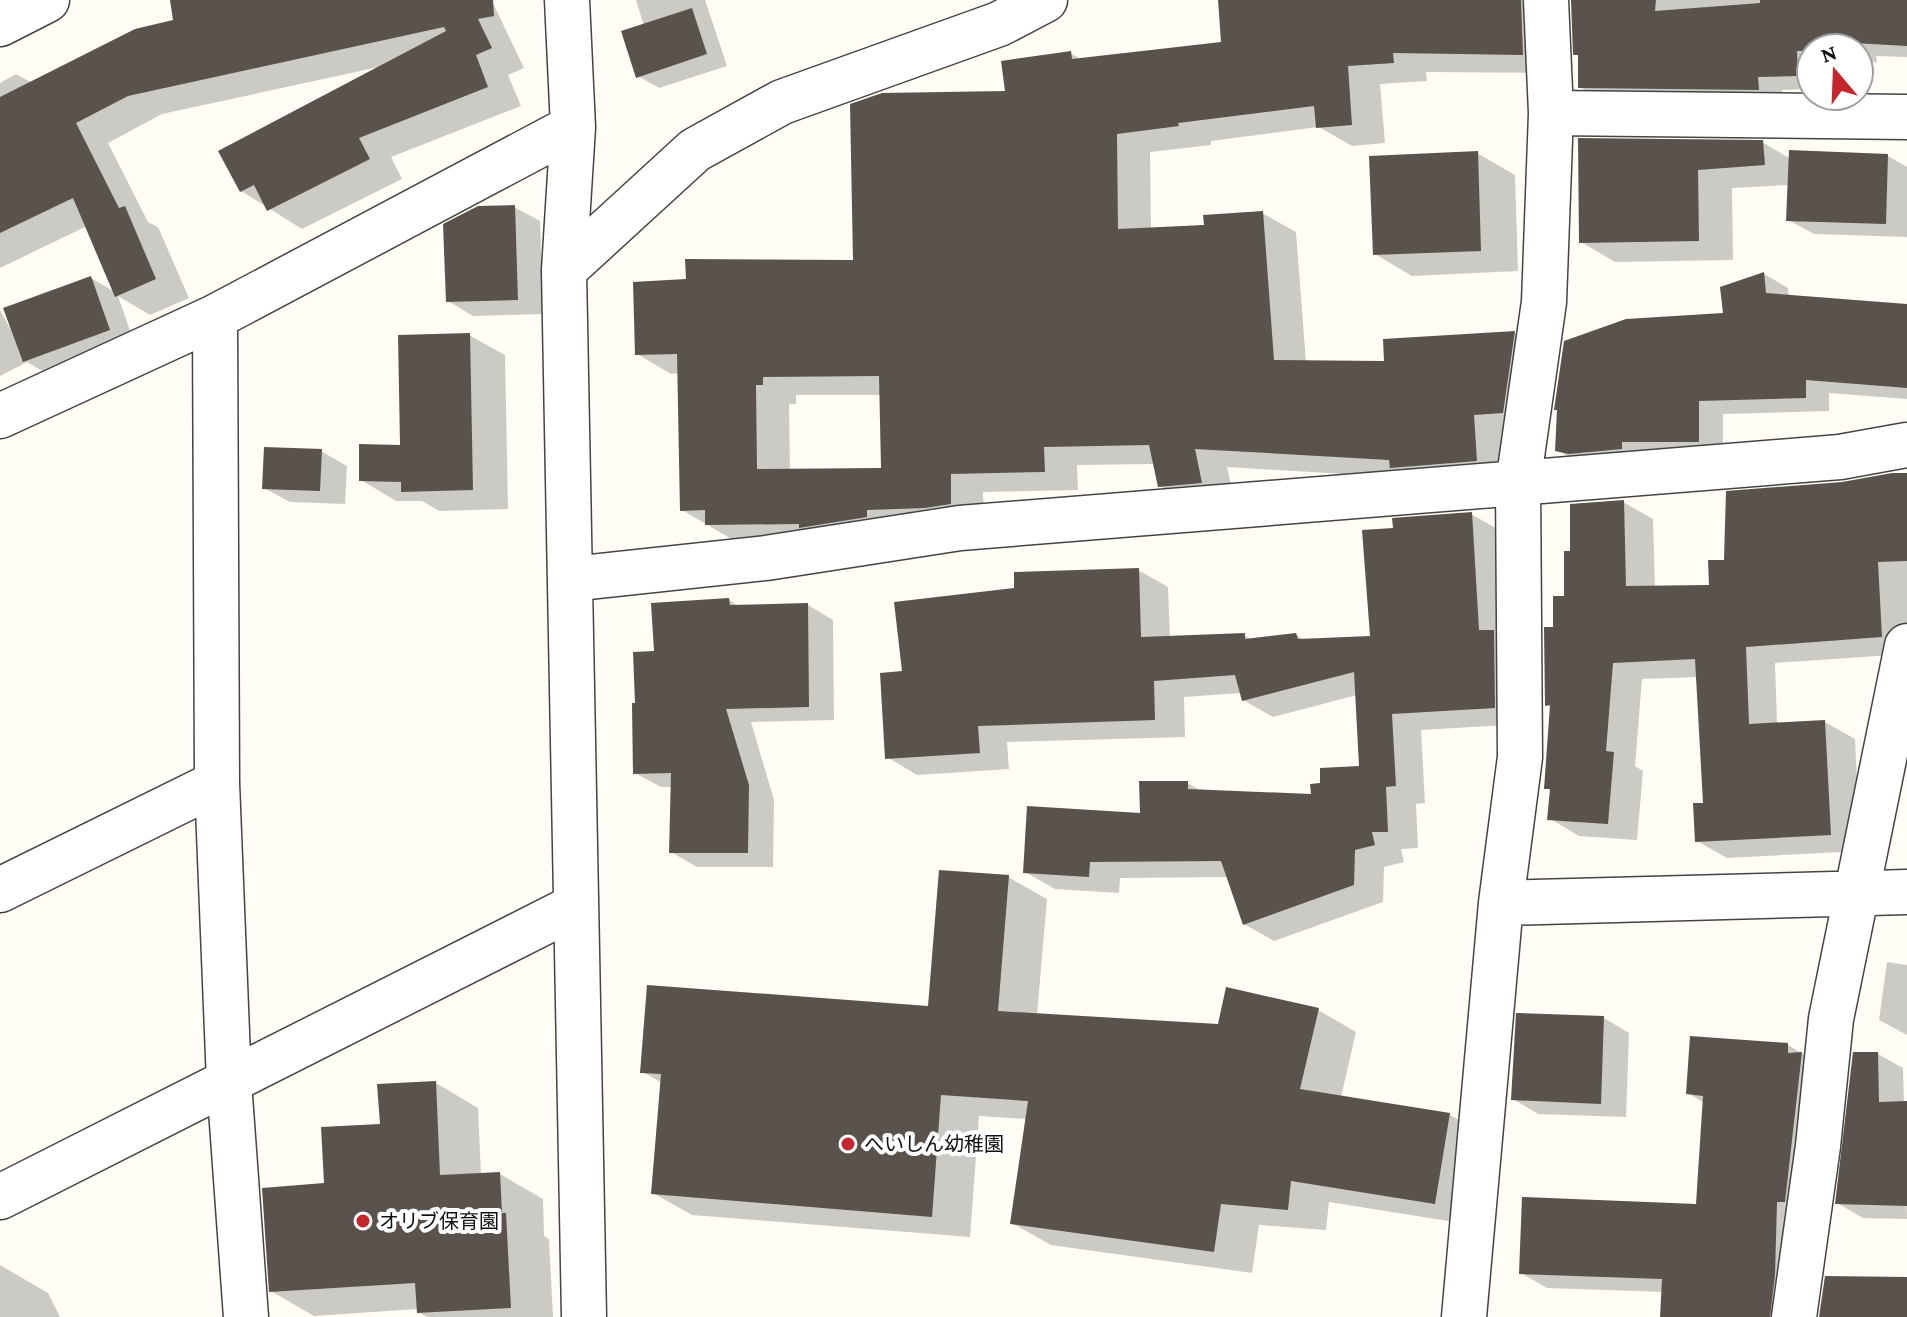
<svg xmlns="http://www.w3.org/2000/svg" width="1907" height="1317" viewBox="0 0 1907 1317" font-family="'Crimson Pro','Noto Sans JP',serif">
<rect width="100%" height="100%" fill="#fffdf5"/>
<!-- shadow -->
<path fill="#0003" fill-rule="evenodd" d="M172 0H495L492 1 524 68 508 75 521 106 391 157 402 179 302 229 241 191 379 67 162 114 108 143 148 222 158 227 189 298 150 315 118 296 135 345 51 376 27 362 0 376V310L11 330 91 278 115 292 87 226 0 268V83L16 74 32 83 176 22Z
M636 0H705L727 66 659 88 638 76 644 26Z
M1220 0H1559L1556 73 1426 72 1427 81 1380 84 1385 143 1352 146 1319 127 1211 141V145L1150 152 1151 229 1206 227 1262 213 1296 232 1306 362 1386 363 1514 333 1547 352 1509 480 1410 478 1227 467 1235 502 1193 505 1160 486 1155 464 1077 465 1078 490 983 492 984 522 740 544 682 510 680 373 671 374 637 354 688 281 855 262 1007 93 1070 53 1082 60 1224 44ZM796 395H881L883 470 790 471 789 404H796Z
M1573 0H1907V57L1876 56 1877 62 1859 63V48H1811V89L1782 90 1783 103 1604 101 1580 87V57L1575 54Z
M1580 140 1762 142 1791 159 1888 156 1907 167V237L1814 234 1788 220 1790 185 1732 188 1733 260 1615 262 1581 242Z
M1477 153 1515 175 1518 271 1412 276 1375 254Z
M514 207 540 221 543 314 473 316 448 301Z
M1764 274 1788 288 1789 297 1907 306V399L1829 393V411L1723 414V455L1581 464 1557 450 1725 315Z
M469 335 505 355 508 509 439 511 422 501H396L361 480 402 447Z
M321 451 347 466 345 504 290 502 264 488Z
M1907 475V654L1775 663 1777 724 1825 722 1855 739 1860 851 1727 858 1697 841 1706 805 1698 677 1642 679 1635 766 1643 771 1637 840 1579 836 1549 818 1551 791 1546 787 1552 708 1547 705 1555 629 1566 598 1572 553 1623 502 1653 519 1655 588 1711 587 1725 562 1842 484Z
M1471 514 1501 531 1524 724 1421 730 1425 803 1416 804 1418 848 1401 849 1404 862 1384 867 1383 902 1274 941 1244 924 1228 877 1120 878 1119 893 1055 889 1025 872 1142 815 1187 783 1202 791 1313 796 1322 784 1361 768 1357 695 1273 717 1243 700 1241 693 1184 697 1185 737 1007 742 1009 769 917 775 887 757 904 673 1016 590 1138 570 1168 587 1170 638 1244 635 1252 640 1296 635 1306 641 1372 638 1395 530Z
M729 600 740 607 808 605 833 620 834 720 751 722 774 800 773 867H697L671 852 673 787H661L635 773 637 705 656 653Z
M1008 877 1047 899 1037 1015 1219 1026 1318 1010 1356 1032 1341 1097 1450 1115 1488 1137 1473 1225 1329 1202 1326 1230 1259 1225 1252 1273 1051 1245 1012 1223 1027 1119 979 1116 970 1237 692 1215 653 1193 662 1083 643 1072 930 1008Z
M1887 962 1907 965V1035L1879 1020Z
M1604 1018 1629 1033 1626 1117 1538 1114 1513 1099Z
M1788 1045 1813 1060 1795 1317H1662L1664 1292 1547 1288 1521 1273 1698 1206 1704 1103 1688 1093Z
M1878 1054 1903 1068 1907 1219 1863 1218 1837 1203Z
M436 1083 478 1108 481 1175 500 1174 543 1199 544 1236 549 1239 553 1317H427L418 1312V1309L314 1316 271 1291 326 1185 382 1126Z
M0 1265 48 1293 60 1317H0Z"/>
<!-- building -->
<path fill="#5a524d" fill-rule="evenodd" d="M170 0H493L494 16 478 19 492 48 476 55 488 87 359 138 370 159 267 211 254 185 240 192 218 151 446 31 444 27 128 96 76 123 119 208 125 206 156 279 115 297 73 198 0 233V97L135 29 173 20Z
M1218 0H1521L1523 55 1393 53 1394 63 1348 66 1352 125 1316 128 1314 106 1178 123 1179 126 1117 134 1118 229 1204 225 1203 215 1263 211 1274 360 1384 361 1383 339 1515 331 1503 413 1474 415 1477 461 1390 468 1389 460 1195 449 1202 483 1158 487 1149 445 1044 447 1045 472 951 474V504L925 508 867 510V517L799 528V524L705 525V510L680 511 677 354 635 355 633 282 686 279 685 259 853 260 850 104 882 93 1005 91 1001 61 1071 51 1072 59 1221 42ZM879 376 881 468 757 469 756 385H763V377Z
M1571 0H1656L1655 11 1760 3V0H1907V46L1853 43V48H1811V51H1797L1798 76 1758 77 1759 90 1578 88V55H1573Z
M692 8 707 54 636 78 621 31Z
M1578 138 1763 140 1765 165 1698 170 1699 241 1579 243Z
M1789 150 1888 154 1886 224 1786 221Z
M1478 151 1481 251 1373 255 1369 156Z
M515 205 518 300 446 302 443 224 478 206Z
M1764 272 1766 293 1907 304V388L1806 380V398L1699 401V442H1622V449L1569 454 1555 451 1557 410H1554L1564 341 1626 319 1723 313 1720 287Z
M91 276 110 330 23 362 3 308Z
M470 333 473 490 401 492V482L359 481V444L400 445 398 335Z
M264 447 322 449 320 491 262 489Z
M1892 473H1907V561L1878 562 1882 637 1746 647 1749 724 1825 720 1831 835 1695 842 1693 803H1703L1695 659 1613 663 1606 751 1614 752 1608 824 1547 820 1550 789H1544L1550 705 1545 706 1544 627H1553V596H1564V551H1570V504L1624 500 1626 586 1709 585 1708 560H1724L1726 491 1842 482Z
M1472 512 1479 630H1494L1495 708 1392 714 1396 786 1386 787 1388 832H1372L1375 845 1355 850 1354 885 1243 925 1221 861 1090 862 1089 877 1023 873 1027 806 1140 813 1139 781H1188V789L1311 794 1310 784 1320 783V768L1359 766 1354 672 1242 701 1235 675 1154 681 1155 720 978 726 980 753 885 759 880 673 902 671 894 602 1014 588V572L1139 568 1141 637 1245 633V639L1296 633 1298 639 1370 636 1362 530 1393 528 1392 518Z
M729 598 730 605 808 603 809 707 726 709 749 785 748 853H669L671 773 633 774 632 703H635L633 652 654 651 651 603Z
M939 870 1009 875 998 1011 1218 1024 1226 987 1319 1008 1300 1089 1450 1113 1435 1204 1291 1181 1288 1210 1221 1204 1214 1252 1010 1224 1028 1101 941 1095 932 1217 651 1194 661 1074 640 1073 647 985 928 1006Z
M1516 1013 1604 1016 1601 1104 1511 1100Z
M1690 1036 1788 1043V1053L1802 1052 1785 1202H1777L1775 1275 1770 1317H1660L1662 1279 1519 1274 1522 1197 1696 1204 1703 1096 1686 1094Z
M1853 1052H1878L1879 1102 1907 1101V1206L1835 1204Z
M436 1081 440 1175 500 1172 502 1213H506L511 1308 417 1313 415 1283 269 1292 262 1188 324 1183 321 1127 380 1124 377 1084Z
M1825 1276 1907 1277V1317H1819Z"/>
<g fill="none" stroke-linecap="round" stroke-linejoin="round">
<!-- minor casing -->
<g stroke="#444" stroke-width="47">
<path id="minor" d="M567 0 573 127 564 270 584 1317
M0 24 47 0
M1551 113 1907 117
M564 270 695 150 782 102 999 24 1045 0
M215 317 217 783 229 1082 246 1317
M0 416 215 317 573 127
M571 579 766 558 960 528 1840 457 1907 445
M0 890 217 783
M1501 903 1907 892
M0 1197 576 906
M1464 1317 1501 903 1520 757 1518 484 1544 302 1551 113 1546 0
M1794 1317 1818 1146 1831 1019 1907 646"/>
</g>
<!-- minor -->
<use href="#minor" stroke="#fff" stroke-width="44"/>
</g>
<!-- markers -->
<g fill="#c4262e" stroke="#fff" stroke-width="3">
<circle cx="848" cy="1144" r="8"/>
<circle cx="363" cy="1221" r="8"/>
</g>
<g text-anchor="middle" stroke-width="8" stroke-linejoin="round" paint-order="stroke">
<!-- poi labels -->
<g font-size="20" fill="#111" stroke="#fff" text-anchor="start">
<text x="864" y="1151">へいしん幼稚園</text>
<text x="379" y="1228">オリブ保育園</text>
</g>
</g>
<!-- north arrow -->
<g transform="translate(1835 72) rotate(341)"><circle r="38" fill="#ffffff" stroke="#a0a0a0" stroke-width="2"/>
<path d="M0-6L14 30L0 20L-14 30Z" fill="#c4262e"/>
<text y="-12" font-size="22" font-weight="bold" text-anchor="middle" fill="#111111">N</text>
</g>
</svg>
